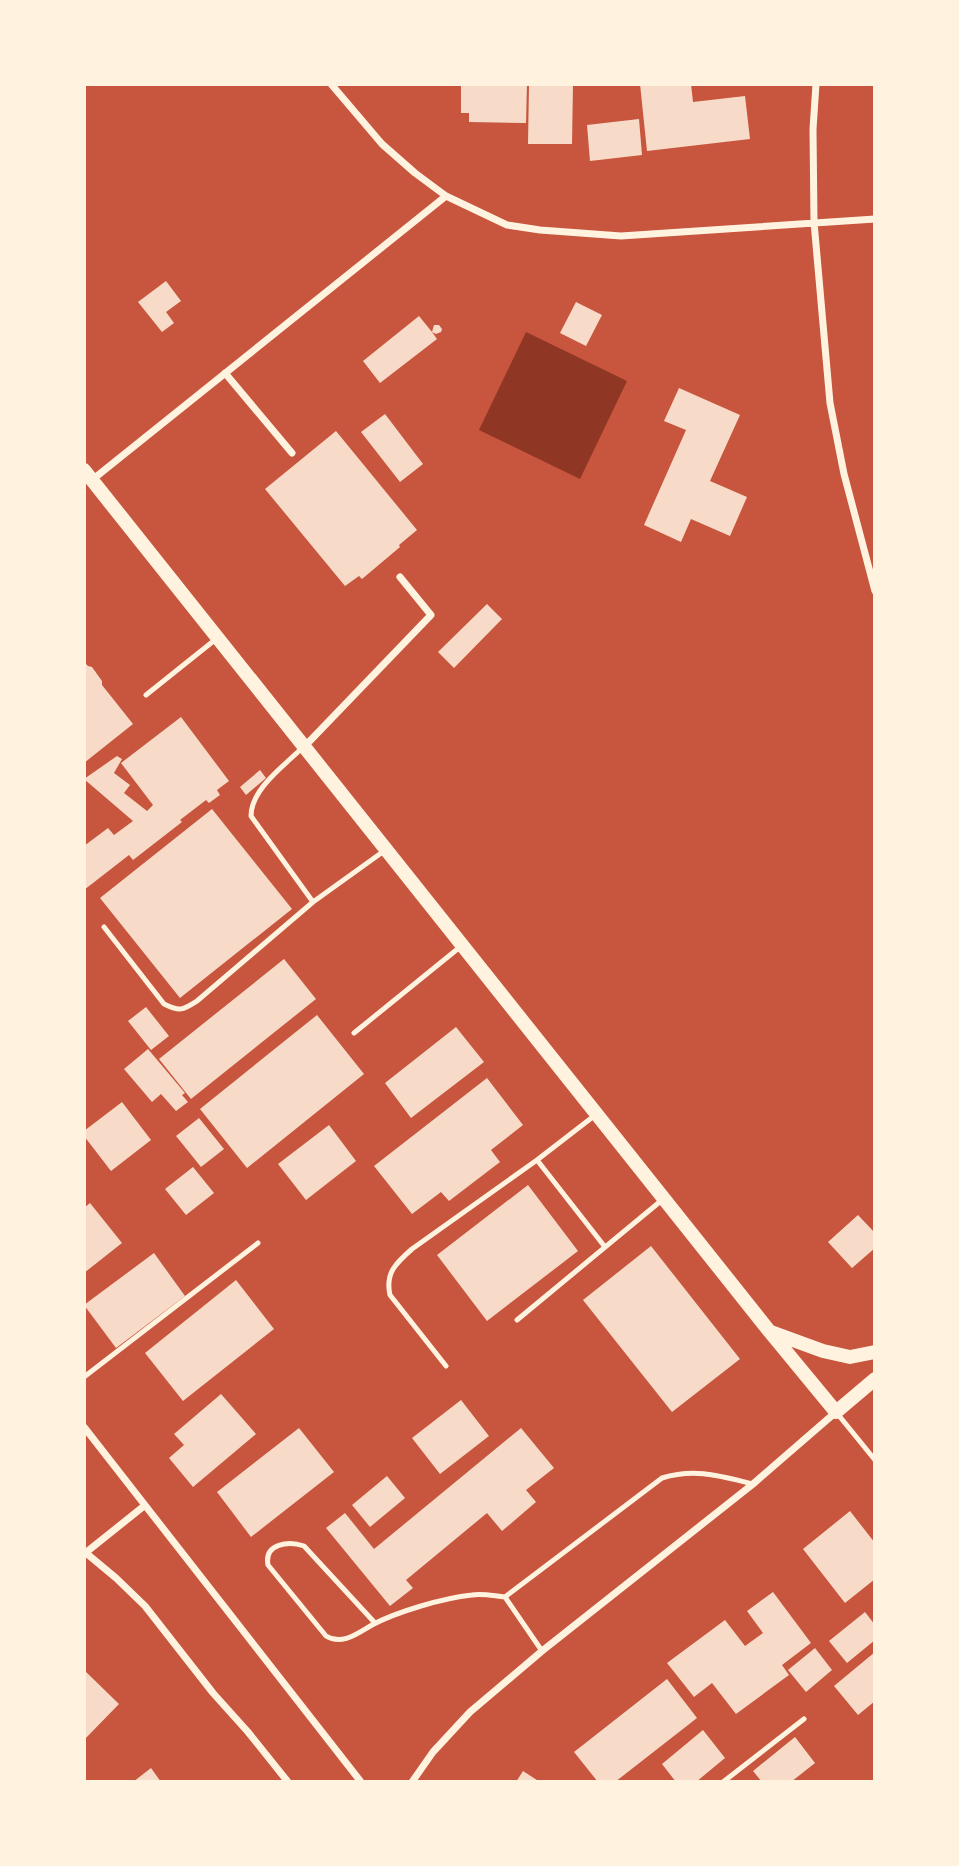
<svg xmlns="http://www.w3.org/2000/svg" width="959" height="1866" viewBox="0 0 959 1866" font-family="'Fira Sans Condensed',sans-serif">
<rect width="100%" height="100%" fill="#c8553d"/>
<!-- water -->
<path fill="#8f3625" d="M526 332 627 381 580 479 479 430Z"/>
<!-- building -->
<path fill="#f7dbc8" d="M461 84H527L526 123 469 122V113H461Z
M529 84H573L572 144H528Z
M640 84H691L693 102 745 96 750 139 647 151Z
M639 119 642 155 590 161 587 125Z
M166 281 181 301 166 312 174 323 162 332 138 302Z
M576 302 602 315 586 346 560 333Z
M419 316 432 332 434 325H439L442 329 441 332 436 334 432 332 437 339 380 383 363 361Z
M679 388 740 415 710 481 747 497 730 536 691 519 681 542 644 525 686 430 664 421Z
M385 414 423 464 400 482 361 432Z
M336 431 417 530 399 545 400 547 362 579 359 576 345 586 265 489Z
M487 604 502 619 454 668 438 652Z
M84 662 88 666 92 667 102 681V685L133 724 84 763Z
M181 717 229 781 217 790 220 795 209 803 206 800 180 820 182 822 133 860 129 855 84 890V846L108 828 114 835 133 821 84 779 117 756 122 759 114 773 130 785 124 793 147 811 153 805 121 763Z
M260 770 266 778 246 795 240 787Z
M212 809 292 909 180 998 100 898Z
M284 959 316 999 191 1099 159 1059Z
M146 1007 169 1036 151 1050 128 1021Z
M317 1015 364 1074 247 1168 200 1109Z
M456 1027 484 1062 411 1118 385 1083Z
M148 1049 185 1093 182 1095 188 1102 176 1111 161 1094 152 1102 124 1069Z
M487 1078 523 1125 491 1150 500 1162 449 1201 441 1192 412 1214 374 1166Z
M122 1102 151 1140 111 1171 84 1136V1131Z
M199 1118 224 1149 201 1167 176 1136Z
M329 1125 356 1161 306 1200 278 1164Z
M193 1167 214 1193 186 1215 165 1189Z
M528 1185 578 1251 487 1321 437 1255Z
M90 1203 122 1243 84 1273V1208Z
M858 1215 875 1233V1248L852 1268 828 1242Z
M651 1246 740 1359 672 1412 583 1300Z
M154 1253 185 1296 116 1348 84 1305Z
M236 1280 274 1329 183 1401 145 1353Z
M221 1394 256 1434 193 1487 169 1458 184 1445 174 1434Z
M461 1400 489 1436 440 1474 412 1438Z
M299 1428 334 1472 251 1537 217 1492Z
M521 1428 554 1468 526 1490 536 1502 502 1531 487 1513 406 1580 413 1588 390 1606 326 1528 345 1513 374 1549Z
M387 1476 405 1498 370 1527 352 1505Z
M850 1511 875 1543V1579L845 1603 803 1549Z
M773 1592 811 1643 782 1665 789 1675 736 1714 712 1683 694 1697 667 1663 725 1620 745 1646 763 1633 747 1611Z
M865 1612 875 1625V1640L847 1663 829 1641Z
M815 1648 832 1670 806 1692 788 1670Z
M875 1652V1701L858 1715 834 1686Z
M84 1670 119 1704 84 1740Z
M667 1679 697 1718 615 1782H598L574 1752Z
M703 1730 725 1758 696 1782H676L662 1764Z
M795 1737 815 1763 791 1782H762L753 1771Z
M151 1768 161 1782H133Z
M523 1771 540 1782H516Z"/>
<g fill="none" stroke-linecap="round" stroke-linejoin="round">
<!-- service -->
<path stroke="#fff3e0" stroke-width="5" d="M146 695 216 639
M302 748C284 766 251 789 251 816L313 902 384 851
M104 927 164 1004C180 1012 183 1010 197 1001L313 902
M354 1033 460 947
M537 1160 605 1247
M517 1320 662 1200
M446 1366 390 1295C385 1273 396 1263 412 1249L537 1160 594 1116
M84 1377 258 1243
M836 1412 875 1460
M375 1623 304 1546C289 1541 264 1543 268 1565L326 1636C342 1646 358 1633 372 1625 396 1612 443 1598 472 1595 482 1593 494 1596 505 1597
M542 1651 505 1597 662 1478C695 1468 720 1476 753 1484
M723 1782 804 1719"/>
<!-- minor -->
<path stroke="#fff3e0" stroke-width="7" d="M331 84 382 144 415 173 446 196 507 225 540 230 621 236 875 219
M816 84 813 129 814 222 830 403 844 474 875 591
M225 373 292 453
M92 480 446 196
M305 746 431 615 400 577
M84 1427 361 1782
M86 1553 116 1578 145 1606 213 1693 248 1732 288 1782
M84 1554 144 1506
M412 1782 433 1752 470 1712 542 1651 753 1484 836 1412"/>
<!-- secondary -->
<path stroke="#fff3e0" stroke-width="14" d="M84 470 770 1332 836 1412 875 1379
M771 1332 823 1351 850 1357 875 1352"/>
</g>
<!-- border -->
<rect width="959" height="1866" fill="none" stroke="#fff3e0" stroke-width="172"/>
</svg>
